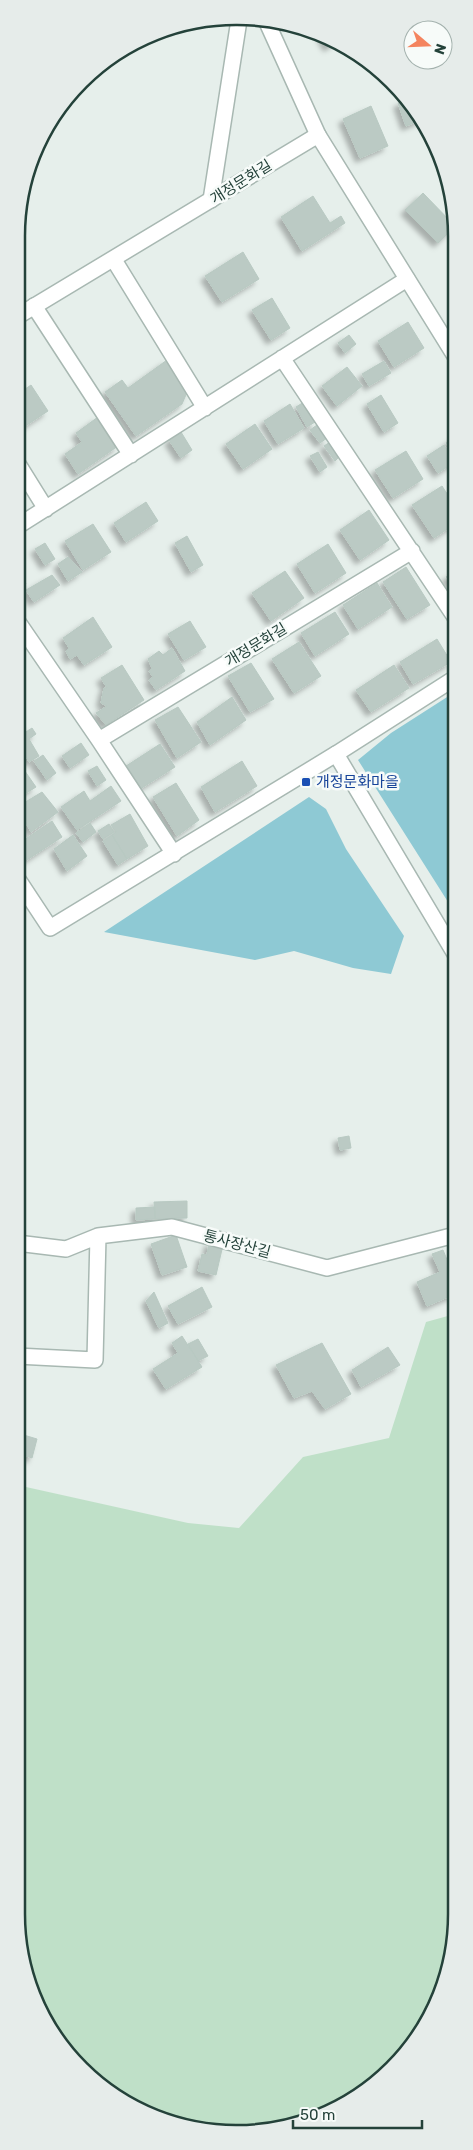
<svg xmlns="http://www.w3.org/2000/svg" width="473" height="2150" viewBox="0 0 473 2150" font-family="Rubik,'Noto Sans KR',sans-serif">
<defs>
<filter id="shadow"><feDropShadow dx="-4.5" dy="4.5" stdDeviation="2.5" flood-color="#0004"/></filter>
</defs>
<rect width="100%" height="100%" fill="#e6efeb"/>
<!-- green -->
<path fill="#bfe0c8" d="M455 1314V1942L427 2023 382 2079 307 2122 222 2133 139 2111 81 2069 33 1998 16 1913 17 1485 188 1523 239 1528 303 1457 389 1438 426 1322Z"/>
<!-- water -->
<path fill="#8ec9d4" d="M455 692V913L358 760 391 733Z
M309 797 326 809 346 849 404 936 391 974 353 968 294 951 255 960 104 932Z"/>
<!-- building -->
<path fill="#bbcac4" stroke="#b8c9c2" filter="url(#shadow)" d="M321 35 334 39 337 41 328 47Z
M406 100 421 120 406 126 398 103Z
M371 106 388 146 360 158 343 119Z
M423 193 455 226 438 243 405 210Z
M313 196 330 223 341 216 345 223 302 251 281 217Z
M243 252 259 279 222 302 205 276Z
M272 298 290 328 271 340 252 310Z
M408 322 424 348 394 367 378 341Z
M349 335 356 344 345 353 338 343Z
M167 360 188 390 182 404 136 436 105 392 122 380 128 388Z
M384 361 391 373 369 386 362 374Z
M347 367 362 386 337 406 322 386Z
M31 385 48 411 18 431V394Z
M381 395 398 423 384 432 367 404Z
M304 402 315 422 307 427 296 407Z
M290 404 304 428 278 444 264 421Z
M98 417 118 446 78 474 65 454 82 442 76 433Z
M255 424 272 449 243 469 226 444Z
M317 425 327 438 320 443 310 430Z
M181 432 192 450 181 458 169 440Z
M455 437V457L446 443Z
M330 442 339 457 335 461 324 446Z
M444 445 455 462 438 473 427 456Z
M406 451 423 479 393 498 375 470Z
M318 452 327 467 320 472 310 456Z
M442 486 455 506V524L434 538 412 505Z
M146 502 158 521 126 542 114 523Z
M369 510 389 540 360 560 340 530Z
M93 524 111 552 83 570 65 541Z
M187 536 203 565 191 572 175 543Z
M45 543 55 559 45 565 35 549Z
M328 544 346 573 315 593 297 564Z
M68 557 82 572 68 581 58 564Z
M406 567 430 605 407 619 383 582Z
M18 569 26 584 18 589Z
M285 571 304 598 271 621 252 593Z
M455 572V590L446 577Z
M52 575 60 585 34 602 26 590Z
M377 583 392 607 358 629 343 605Z
M335 612 349 634 315 656 301 633Z
M93 617 112 647 84 665 77 655 70 659 66 651 69 648 63 638Z
M190 621 206 647 184 660 168 634Z
M437 639 451 662 413 684 400 662Z
M299 642 321 676 294 693 272 659Z
M172 648 185 671 156 690 149 680 153 677 149 671 152 668 148 659 159 651 163 655Z
M251 663 274 699 250 712 228 676Z
M122 665 144 700 106 725 96 713 107 706 101 703 104 688H107L101 678Z
M394 665 409 688 371 712 356 690Z
M232 697 246 720 210 745 197 722Z
M178 707 201 742 177 758 155 720Z
M32 728 36 734 29 739 39 756 29 762 18 743V737Z
M81 743 89 755 70 768 62 756Z
M160 744 175 767 137 791 123 768Z
M43 755 56 773 47 780 34 761Z
M242 761 257 786 215 812 201 787Z
M20 764 36 787 17 799V766Z
M97 766 106 780 97 786 88 771Z
M176 783 199 820 177 836 153 797Z
M111 786 121 801 77 830 61 807 84 791 90 801Z
M42 792 58 812 31 832 17 807Z
M130 814 148 846 127 859 112 835 116 832 111 825Z
M52 821 62 837 27 860 18 844Z
M90 823 96 832 83 842 76 833Z
M109 824 114 832 103 839 98 831Z
M73 835 87 856 67 871 54 849Z
M112 835 127 859 118 865 103 841Z
M349 1136 351 1148 340 1150 338 1138Z
M187 1201V1218L155 1219 154 1202Z
M155 1207V1219L136 1220V1208Z
M176 1235 187 1267 162 1275 151 1244Z
M209 1242 223 1245 216 1275 198 1271 202 1254 207 1255Z
M443 1250 455 1279V1294L427 1306 417 1282 440 1272 432 1254Z
M202 1287 212 1307 178 1324 168 1306Z
M154 1292 168 1323 159 1328 146 1301Z
M182 1336 202 1367 166 1389 153 1369 178 1353 172 1343Z
M198 1339 208 1356 198 1361 188 1344Z
M322 1343 351 1394 325 1409 312 1391 294 1398 276 1365Z
M388 1347 400 1365 361 1387 352 1370Z
M17 1433 37 1439 32 1458 17 1453Z"/>
<g fill="none" stroke-linecap="round" stroke-linejoin="round">
<!-- minor casing -->
<g stroke="#a8b8b2" stroke-width="18">
<path id="minor" d="M265 18 318 135
M211 200 239 20
M114 260 205 408
M34 306 131 455
M282 358 455 617
M18 464 46 509
M18 526 407 279
M18 622 99 740 174 854
M99 740 412 551
M17 878 50 928 336 754
M17 1243 66 1249 98 1236 172 1227 327 1268 455 1235
M17 1356 95 1360 98 1236"/>
</g>
<!-- tertiary casing -->
<g stroke="#a8b8b2" stroke-width="18">
<path id="tertiary" d="M18 316 318 135 455 356
M455 678 336 754 455 954"/>
</g>
<!-- minor -->
<use href="#minor" stroke="#fff" stroke-width="15"/>
<!-- tertiary -->
<use href="#tertiary" stroke="#fff" stroke-width="15"/>
</g>
<!-- markers -->
<rect fill="#1a4fb4" stroke="#f7fbf9" stroke-width="2" x="301" y="777" width="10" height="10" rx="2.5"/>
<g text-anchor="middle" stroke-width="5" stroke-linejoin="round" paint-order="stroke">
<!-- street labels -->
<g font-size="15" fill="#24423a" stroke="#f7fbf9">
<text transform="translate(241 182) rotate(-32)" y="5">개정문화길</text>
<text transform="translate(256 645) rotate(-31)" y="5">개정문화길</text>
<text transform="translate(237 1244) rotate(15)" y="5">통사장산길</text>
</g>
<!-- transit labels -->
<g font-size="15" fill="#164399" stroke="#f7fbf9" text-anchor="start">
<text x="316" y="787">개정문화마을</text>
</g>
</g>
<!-- crop -->
<path d="M0 0H473V2150H0ZM236 25H237A211 211 0 0 1 448 236V1914A211 211 0 0 1 237 2125H236A211 211 0 0 1 25 1914V236A211 211 0 0 1 236 25Z" fill="#e6ecea" fill-rule="evenodd"/>
<path fill="none" stroke="#24423a" stroke-width="2.5" d="M236 25H237A211 211 0 0 1 448 236V1914A211 211 0 0 1 237 2125H236A211 211 0 0 1 25 1914V236A211 211 0 0 1 236 25Z"/>
<!-- north arrow -->
<g transform="translate(428 45) rotate(109)"><circle r="24" fill="#f7fbf9" stroke="#a3b1ad"/>
<path d="M0-4L9 19L0 12L-9 19Z" fill="#f4845f"/>
<text y="-8" font-size="14" font-weight="bold" text-anchor="middle" fill="#24423a">N</text>
</g>
<!-- scale -->
<path d="M293 2120v8h129v-8" fill="none" stroke="#24423a" stroke-width="2.5"/>
<text x="300" y="2120" font-size="15" fill="#24423a" stroke="#f7fbf9" stroke-width="4" paint-order="stroke">50 m</text>
</svg>
